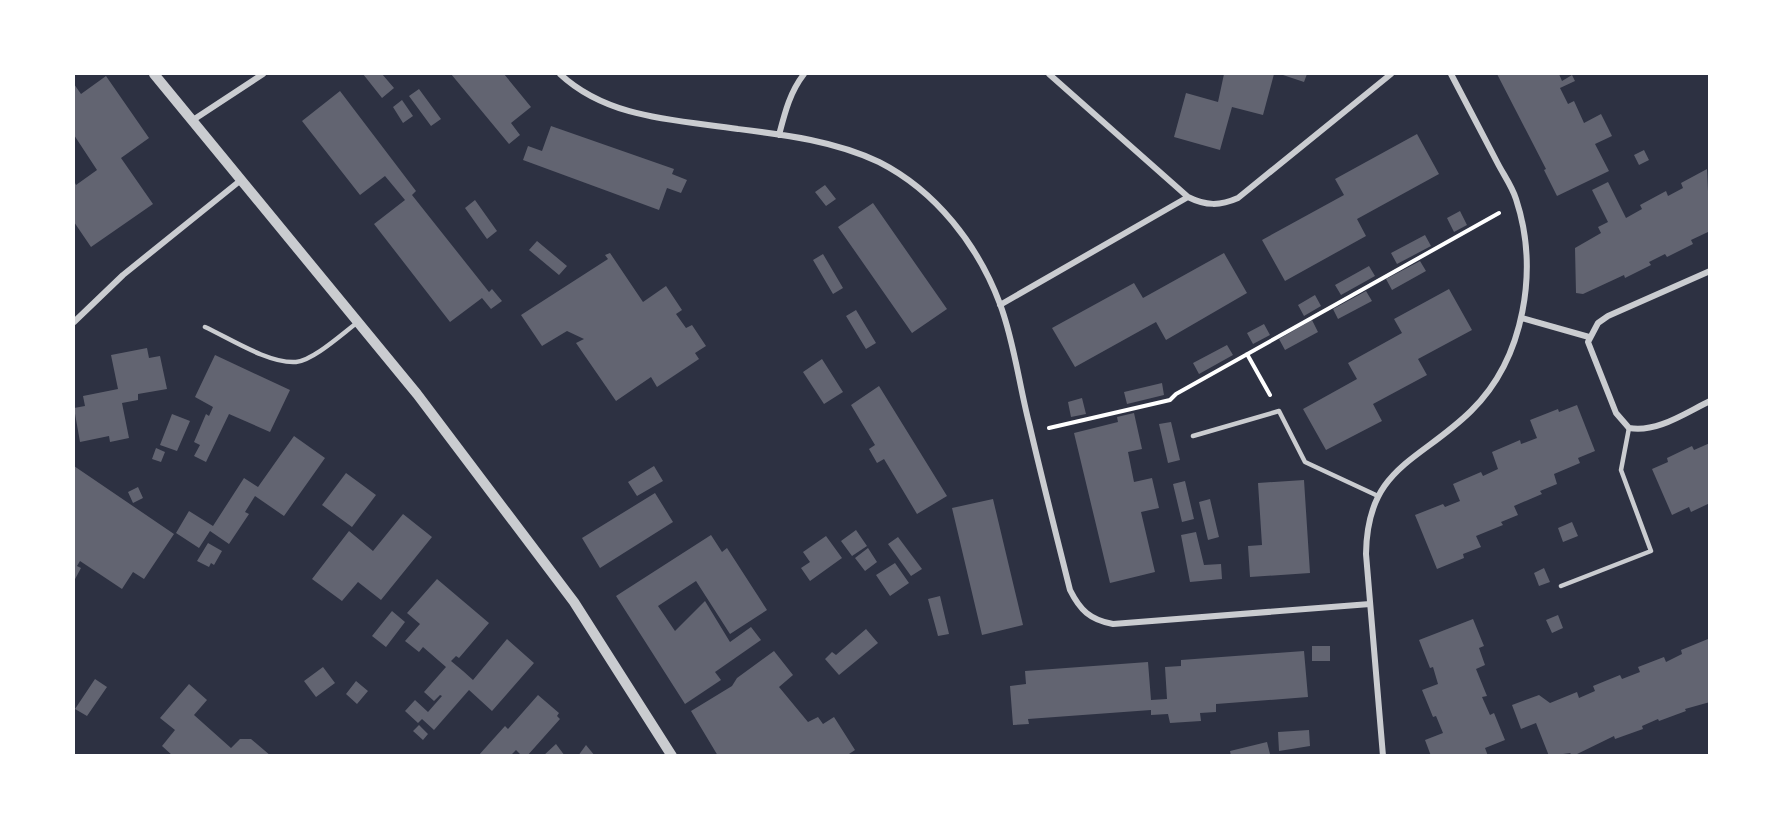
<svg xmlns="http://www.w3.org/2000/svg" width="1783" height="829" viewBox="0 0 1783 829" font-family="'Golos Text',sans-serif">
<rect width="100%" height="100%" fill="#2d3142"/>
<!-- building -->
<path fill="#626471" d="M363 74H382L394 88 382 98Z
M451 74H504L531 107 511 123 520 135 509 144Z
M1224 74H1274L1263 115 1232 107 1220 150 1174 137 1186 93 1218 102Z
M1280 74H1307L1304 82Z
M1497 74H1559L1562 81 1572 75 1575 81 1560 88 1568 104 1574 101 1584 123 1601 114 1612 136 1595 144 1609 171 1557 196 1544 170 1546 169Z
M106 76 149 138 121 158 153 204 91 247 74 222V181L76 185 97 170 74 135V84L81 94Z
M419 89 441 119 431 126 409 96Z
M340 91 416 191 412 195 489 292 492 289 502 301 491 309 482 298 450 322 374 224 405 200 385 176 360 195 302 121Z
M402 100 413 116 403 123 393 107Z
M551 126 674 169 672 174 687 180 681 193 667 188 659 210 523 160 528 146 542 151Z
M1417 134 1439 174 1357 219 1366 236 1285 281 1262 240 1344 195 1335 179Z
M1644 150 1649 160 1639 165 1634 155Z
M1707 169 1710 236 1708 232 1691 240 1693 244 1667 257 1665 254 1649 262 1651 265 1625 278 1624 275 1583 294 1576 293 1575 248 1601 233 1598 227 1608 222 1592 190 1608 182 1626 218 1642 209 1640 205 1666 191 1668 196 1683 188 1681 183Z
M825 185 836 199 826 206 815 192Z
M475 200 497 231 487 239 465 208Z
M873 203 947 309 912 333 838 227Z
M1460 211 1467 225 1454 232 1447 218Z
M1425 235 1431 246 1397 264 1391 253Z
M537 241 567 266 559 275 529 250Z
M610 253 643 302 666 286 682 310 676 314 686 328 692 325 706 346 695 353 699 359 657 387 651 377 616 401 576 343 584 339 567 331 542 346 521 315 608 259 605 255Z
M1224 253 1247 293 1166 340 1156 322 1075 367 1052 328 1134 283 1143 298Z
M823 254 843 288 833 294 813 260Z
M1420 261 1426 271 1392 290 1386 279Z
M1369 266 1375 276 1341 295 1335 285Z
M1449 289 1472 330 1418 359 1427 375 1373 404 1382 421 1326 450 1303 409 1357 379 1348 363 1402 333 1394 319Z
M1366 291 1372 301 1338 319 1333 309Z
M1315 295 1321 306 1304 316 1298 305Z
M856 310 876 343 866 349 846 316Z
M1312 320 1318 332 1285 350 1279 339Z
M1264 324 1270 335 1253 344 1247 333Z
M1227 345 1233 355 1199 374 1193 363Z
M147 348 149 358 160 356 167 389 138 394V400L122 403 129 438 110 442 109 436 80 442 74 408 85 406 83 396 118 389 111 355Z
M215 355 290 390 270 432 229 414 206 462 194 456 200 445 194 442 206 414 209 416 213 407 195 397Z
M822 359 843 392 824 404 803 372Z
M1162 383 1164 395 1127 404 1124 392Z
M879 386 947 496 917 514 884 459 877 463 869 449 875 445 851 405Z
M1082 398 1086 414 1071 417 1068 402Z
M1577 405 1595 451 1578 458 1580 463 1554 474 1557 484 1540 491 1542 494 1514 506 1518 515 1501 522 1503 525 1476 536 1481 547 1463 554 1464 558 1437 569 1415 515 1443 504 1445 507 1460 501 1453 484 1481 472 1483 476 1498 469 1492 452 1520 440 1521 444 1537 438 1530 420 1558 409 1559 412Z
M1134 413 1142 449 1128 452 1134 482 1152 478 1159 508 1141 512 1155 572 1110 583 1074 433 1118 422 1117 417Z
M172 414 190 421 177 451 160 445Z
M1171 422 1180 460 1168 463 1159 424Z
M294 436 325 458 284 516 255 496 245 512 249 514 229 544 210 531 199 548 176 533 189 511 213 526 244 478 258 487Z
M1710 443V503L1691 512 1689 507 1672 515 1652 469 1668 462 1667 458 1692 446 1694 450Z
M156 448 165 452 161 462 152 459Z
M74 466 174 534 144 579 133 572 122 589 80 561 77 566 81 568 74 581Z
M654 466 663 481 637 496 628 482Z
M346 473 376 495 352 527 322 505Z
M1304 480 1310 573 1250 577 1248 546 1262 545 1258 483Z
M1185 481 1194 519 1182 522 1173 484Z
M138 487 143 498 133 503 128 492Z
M655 493 673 522 600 568 582 538Z
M993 499 1023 625 982 635 952 508Z
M1210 499 1219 537 1208 540 1199 502Z
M403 514 432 537 381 600 358 582 342 601 312 579 349 531 373 551Z
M1572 522 1578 536 1563 542 1558 528Z
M856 530 867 546 852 556 841 541Z
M1196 532 1204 565 1221 564 1222 579 1190 582 1181 535Z
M711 535 722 552 727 548 767 610 730 634 696 581 658 606 675 631 705 601 730 642 751 627 761 640 715 672 721 680 685 704 616 596Z
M826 536 842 558 810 581 801 568 810 562 803 552Z
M898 537 922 569 911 576 888 544Z
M208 543 222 551 214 565 211 563 209 567 197 561Z
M868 548 877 562 865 571 855 558Z
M895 563 909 583 890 596 876 575Z
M1544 568 1550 582 1539 586 1534 573Z
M437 579 489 623 459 658 456 656 451 661 463 671 473 680 507 639 534 663 492 711 469 690 434 730 422 719 418 723 405 711 415 700 428 712 442 696 440 695 434 701 424 692 446 667 423 647 419 652 405 641 420 624 407 613Z
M940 596 949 634 938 636 928 599Z
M392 611 405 622 386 647 372 636Z
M1558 615 1563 628 1552 633 1546 620Z
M1473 619 1484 646 1479 648 1485 665 1476 669 1487 696 1482 697 1490 715 1494 713 1505 740 1485 748 1488 756H1431L1425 740 1443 733 1436 716 1433 717 1422 690 1438 684 1433 667 1430 668 1419 640Z
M866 629 878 643 839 675 825 659 832 652 836 655Z
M1708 639 1710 702 1685 709 1686 711 1659 721 1658 719 1642 726 1643 729 1615 739 1614 736 1573 756 1570 753 1549 756 1536 723 1521 729 1512 705 1539 695 1550 703 1577 692 1579 698 1595 691 1593 686 1620 675 1622 679 1640 672 1638 667 1664 657 1666 662 1682 654 1681 650Z
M1312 646H1330V661H1312Z
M774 651 793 675 779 687 808 722 818 717 823 724 834 717 855 750 846 756H718L691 711 732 686 737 678Z
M1304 651 1308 697 1216 704V712L1200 713 1201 721 1170 723 1168 714 1151 715V710L1028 719 1029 724 1013 725 1010 686 1026 684 1025 671 1148 662 1151 700 1167 699 1165 667 1181 666V660Z
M323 667 335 683 316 697 304 681Z
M95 679 107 687 87 716 75 709Z
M356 681 368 691 357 704 346 694Z
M189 684 207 700 194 715 231 748 240 739H251L271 756H173L162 746 175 730 160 718Z
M538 695 559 713 557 716 560 719 527 756H522L516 750 510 756H478L505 726 508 729Z
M419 725 428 734 423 740 413 731Z
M1309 730 1310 746 1279 751 1278 732Z
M1267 742 1270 754 1231 756 1230 751Z
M556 744 565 756H543Z
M586 745 595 756H578Z"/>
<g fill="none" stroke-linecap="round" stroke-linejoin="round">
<!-- path -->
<path stroke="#fff" stroke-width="4" d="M1247 354 1270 395
M1049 428 1170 400 1176 394 1499 213"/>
<!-- service -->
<path stroke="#caccd0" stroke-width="4.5" d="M205 327C229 338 269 364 296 362 314 360 343 333 358 322
M1193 436 1279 411 1305 462 1378 496
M1561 586 1651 551 1621 470 1629 428"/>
<!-- minor -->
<path stroke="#caccd0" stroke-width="6" d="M560 74C608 119 677 120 738 129 786 135 835 141 879 162 936 191 978 245 1000 304 1014 341 1019 384 1029 423 1042 479 1056 534 1070 590 1080 610 1090 620 1113 624L1370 604
M1049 74 1188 197C1206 206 1220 206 1238 198L1391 74
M193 120 263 74
M779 135C785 112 790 92 804 74
M1710 271 1608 316 1598 323 1588 342 1616 413 1629 428C1657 433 1685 413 1710 401
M1000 305 1188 197
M1522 318 1589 337
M74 322 123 275 241 180
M1383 756 1366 554C1367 467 1419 462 1471 411 1525 358 1539 269 1516 199 1512 186 1503 174 1497 162 1482 133 1466 103 1451 74"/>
<!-- tertiary -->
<path stroke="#caccd0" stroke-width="10" d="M154 74 417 394 574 602 672 756"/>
</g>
<!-- border -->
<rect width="1783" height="829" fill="none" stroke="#ffffff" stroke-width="150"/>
</svg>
